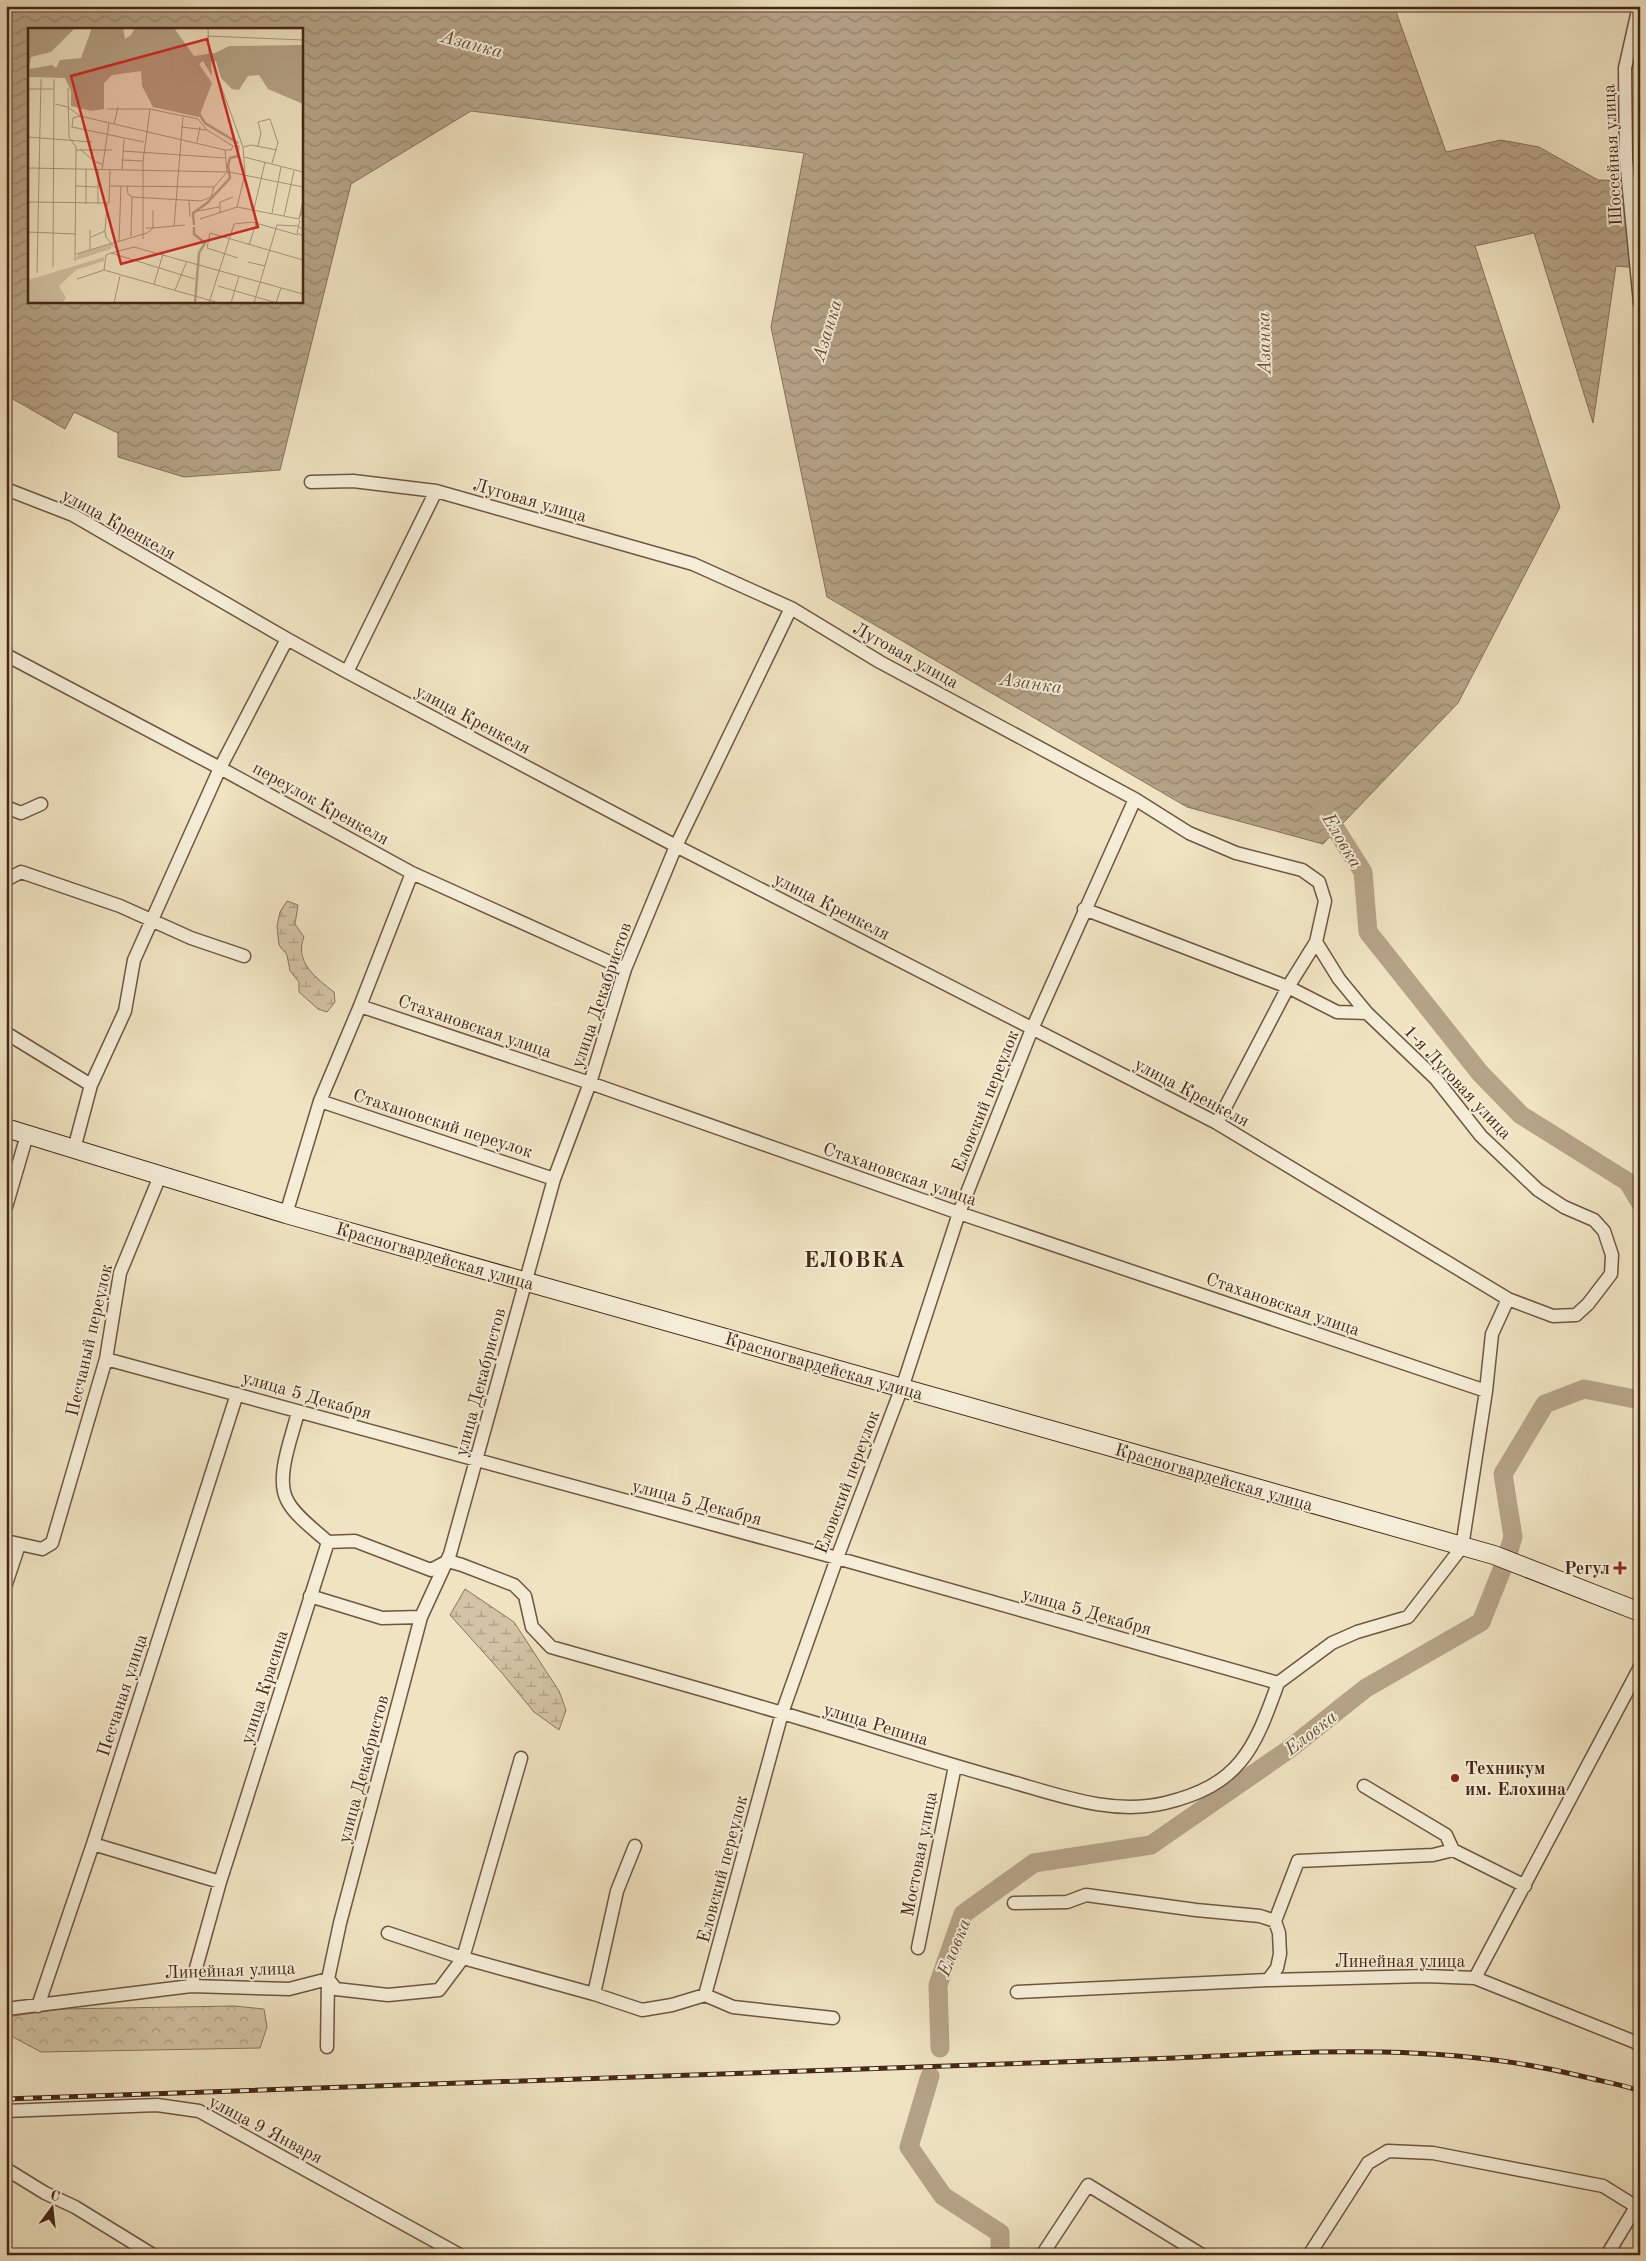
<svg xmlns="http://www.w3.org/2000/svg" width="1646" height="2261" viewBox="0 0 1646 2261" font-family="'Old Standard TT',serif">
<defs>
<pattern id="forest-crowns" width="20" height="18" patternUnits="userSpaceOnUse" patternTransform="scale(1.25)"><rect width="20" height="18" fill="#d2c3a4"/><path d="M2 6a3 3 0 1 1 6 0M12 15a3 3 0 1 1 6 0" fill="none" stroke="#ac9e85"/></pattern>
<pattern id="wetland-marsh" width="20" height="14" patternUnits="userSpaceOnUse" patternTransform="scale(1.25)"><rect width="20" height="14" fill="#d2c3a4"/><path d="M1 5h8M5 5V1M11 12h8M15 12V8" fill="none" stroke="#ac9e85"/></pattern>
<pattern id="water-waves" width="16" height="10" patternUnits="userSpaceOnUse" patternTransform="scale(1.25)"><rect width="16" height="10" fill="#b5a387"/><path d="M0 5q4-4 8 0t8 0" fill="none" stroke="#95856d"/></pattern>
</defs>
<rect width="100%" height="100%" fill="#efe3c1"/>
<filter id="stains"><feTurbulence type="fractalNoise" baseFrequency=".004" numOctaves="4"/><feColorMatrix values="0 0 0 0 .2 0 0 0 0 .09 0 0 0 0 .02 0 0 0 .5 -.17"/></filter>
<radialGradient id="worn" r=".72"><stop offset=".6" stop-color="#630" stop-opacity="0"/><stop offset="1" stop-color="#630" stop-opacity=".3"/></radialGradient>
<!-- forest -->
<path fill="url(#forest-crowns)" stroke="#8b755d" d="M234 2006 264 2009 267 2027 260 2048 41 2052 13 2037 7 2017 60 2009Z"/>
<!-- wetland -->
<path fill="url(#wetland-marsh)" stroke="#8b755d" d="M287 901 298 905 295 924 304 937C294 962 316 978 334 992L335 1002 327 1012 318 1009 299 992V982L290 971 287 955 279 945 277 926 280 912Z
M465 1589 514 1622 559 1691 566 1710 559 1730 534 1712 502 1673 450 1615Z"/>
<!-- water -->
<path fill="url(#water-waves)" stroke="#88715a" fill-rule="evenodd" d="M6 6H1394L1446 152 1501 140 1539 147 1598 180 1640 181V268L1616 266 1593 423 1534 233 1475 246 1560 507 1458 703 1323 844 1187 807 827 597 771 327 804 153 471 111 351 184 280 470 184 477 118 457V433L74 412 65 429 6 395ZM29 29H301V301H29Z"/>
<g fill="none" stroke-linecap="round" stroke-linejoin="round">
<!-- river -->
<path stroke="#b5a387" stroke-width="19" d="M1323 809 1363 872 1368 932 1480 1073 1521 1115 1628 1182 1640 1202
M940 2048 938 1985 963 1914 1034 1863 1151 1845 1288 1750 1366 1688 1481 1622 1507 1557 1513 1537 1503 1474 1545 1404 1584 1389 1640 1400
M930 2076 909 2147 943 2196 1000 2233V2255"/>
<!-- street casing -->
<g stroke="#6f5641" stroke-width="15">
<path id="street" d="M1639 6 1625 68 1626 159 1640 303
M311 482 353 481 436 491 693 564 791 608 880 662 1135 799 1189 833 1236 853 1302 870 1319 882 1325 901 1316 942 1339 979 1367 1013
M6 489 73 515 287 639 347 672 676 846 1217 1123 1508 1299 1553 1316 1576 1315 1588 1304 1611 1274 1612 1255 1604 1231 1594 1220 1564 1207 1538 1190 1481 1136 1436 1079 1367 1013 1337 1012 1288 987 1084 909
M6 655 220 768 412 873 625 969
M347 672 436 491
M6 807 21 813 41 804
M6 880 21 872 120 906 191 938 244 956
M360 1006 590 1083 959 1213 1486 1391
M6 1033 91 1085
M320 1101 554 1179
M1217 1123 1288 987 1316 942
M74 1149 91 1085 125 1011 134 960 220 768 287 639
M6 1207 27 1135
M286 1214 320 1101 360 1006 412 873
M106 1359 837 1558 1278 1683
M6 1541 42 1549 52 1543 106 1359 120 1273 160 1176
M328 1542 355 1541 431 1570 448 1561 462 1565 514 1585 525 1596 532 1627 551 1647C628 1669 705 1690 782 1713 857 1735 930 1759 1005 1780 1056 1794 1111 1816 1165 1803 1239 1785 1254 1751 1278 1683
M6 1584 19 1545
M310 1596 382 1618 421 1617
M1278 1683 1332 1643 1357 1632 1408 1617 1462 1547 1486 1391 1492 1334 1508 1299
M1364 1786 1446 1835 1453 1850 1525 1886
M93 1844 220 1882
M1014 1903 1067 1902 1086 1895 1196 1910 1260 1916 1275 1921
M388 1933 463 1958 521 1758
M918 1948 955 1766
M1475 1978 1640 1667
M1268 1980 1277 1968 1280 1954 1279 1933 1275 1921 1298 1861 1433 1855 1453 1850
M191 1986 220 1882 328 1542C316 1531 294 1515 287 1500 275 1477 292 1437 298 1412
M1017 1992 1268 1980 1426 1976 1475 1978 1640 2044
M594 1994 617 1891 635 1846
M705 1995 782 1713 837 1558 905 1379 959 1213 1032 1029 1135 799
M38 2006 93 1844 237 1394
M6 2009 191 1986 289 1989 328 1979 336 1989 388 1995 439 1990 463 1958 594 1994 642 2010 672 2005 705 1995 733 2007 833 2018
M327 2047 328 1979 340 1923 421 1617 450 1554 554 1179 590 1083 625 969 676 846 791 608
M6 2111 157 2105 199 2111 460 2255
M6 2169 45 2193 75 2207 153 2255
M1042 2255 1088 2185 1202 2255
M1309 2255 1368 2163 1388 2151 1433 2153 1603 2186 1640 2209
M1607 2255 1636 2207"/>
</g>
<!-- secondary casing -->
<g stroke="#442716" stroke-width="20">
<path id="secondary" d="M6 1128 286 1214 1494 1555 1640 1612"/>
</g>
<!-- street -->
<use href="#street" stroke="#f5edd7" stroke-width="12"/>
<!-- secondary -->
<use href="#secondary" stroke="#f5edd7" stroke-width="18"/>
<!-- rail casing -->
<g stroke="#442716" stroke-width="5">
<path id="rail" d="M6 2099 1175 2058C1310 2051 1448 2043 1581 2076 1600 2081 1621 2084 1640 2091"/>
</g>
<!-- rail -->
<use href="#rail" stroke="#f5edd7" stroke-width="3" stroke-dasharray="9" stroke-linecap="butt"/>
</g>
<!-- markers -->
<g fill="#8f2418" stroke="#f5edd7" stroke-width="2">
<path d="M1617.5 1560.5h5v5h5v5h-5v5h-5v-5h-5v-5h5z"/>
<circle cx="1455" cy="1778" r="5"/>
</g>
<g text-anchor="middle" stroke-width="4" stroke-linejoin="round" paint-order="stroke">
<!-- street labels -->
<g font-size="18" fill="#442716" stroke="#f5edd7">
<text transform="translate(1612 155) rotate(-93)" y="6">Шоссейная улица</text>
<text transform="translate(530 500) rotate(16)" y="6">Луговая улица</text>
<text transform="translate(119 524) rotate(29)" y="6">улица Кренкеля</text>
<text transform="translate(906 655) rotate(29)" y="6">Луговая улица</text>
<text transform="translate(473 719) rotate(28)" y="6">улица Кренкеля</text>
<text transform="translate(321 803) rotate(29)" y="6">переулок Кренкеля</text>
<text transform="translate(832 906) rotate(27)" y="6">улица Кренкеля</text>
<text transform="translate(601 995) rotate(-71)" y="6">улица Декабристов</text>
<text transform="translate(475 1026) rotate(19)" y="6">Стахановская улица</text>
<text transform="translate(1458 1082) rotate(47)" y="6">1-я Луговая улица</text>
<text transform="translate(1192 1092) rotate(28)" y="6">улица Кренкеля</text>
<text transform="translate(985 1101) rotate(-68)" y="6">Еловский переулок</text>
<text transform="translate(443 1123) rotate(18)" y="6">Стахановский переулок</text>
<text transform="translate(900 1174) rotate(19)" y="6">Стахановская улица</text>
<text transform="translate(435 1256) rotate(16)" y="6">Красногвардейская улица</text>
<text transform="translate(1283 1304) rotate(19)" y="6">Стахановская улица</text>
<text transform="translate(89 1340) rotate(-77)" y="6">Песчаный переулок</text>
<text transform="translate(824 1366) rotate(16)" y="6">Красногвардейская улица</text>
<text transform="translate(480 1382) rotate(-75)" y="6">улица Декабристов</text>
<text transform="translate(307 1395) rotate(16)" y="6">улица 5 Декабря</text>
<text transform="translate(1214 1477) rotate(16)" y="6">Красногвардейская улица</text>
<text transform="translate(847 1482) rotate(-69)" y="6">Еловский переулок</text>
<text transform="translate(697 1502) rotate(15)" y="6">улица 5 Декабря</text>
<text transform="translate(1087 1611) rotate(16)" y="6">улица 5 Декабря</text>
<text transform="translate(264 1687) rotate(-72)" y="6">улица Красина</text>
<text transform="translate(122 1695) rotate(-72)" y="6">Песчаная улица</text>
<text transform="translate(876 1724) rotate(17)" y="6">улица Репина</text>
<text transform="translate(363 1769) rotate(-75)" y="6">улица Декабристов</text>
<text transform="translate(919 1854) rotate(-79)" y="6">Мостовая улица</text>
<text transform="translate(722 1869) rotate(-75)" y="6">Еловский переулок</text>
<text x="1400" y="1967">Линейная улица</text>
<text transform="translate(230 1970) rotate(-2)" y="6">Линейная улица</text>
<text transform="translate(266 2129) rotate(28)" y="6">улица 9 Января</text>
</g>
<!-- poi labels -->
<g font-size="18" font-weight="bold" fill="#442716" stroke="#f5edd7" text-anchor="end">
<text x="1610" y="1574">Регул</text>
<text x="1465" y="1774" text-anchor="start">Техникум<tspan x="1465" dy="21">им. Елохина</tspan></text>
</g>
<!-- water labels -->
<g font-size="19" font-style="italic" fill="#664c38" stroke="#f5edd7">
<text transform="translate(472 43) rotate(15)" y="7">Азанка</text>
<text transform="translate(826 330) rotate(-73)" y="7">Азанка</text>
<text transform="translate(1263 343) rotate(-91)" y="7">Азанка</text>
<text transform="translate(1031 682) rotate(8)" y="7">Азанка</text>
<text transform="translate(1343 840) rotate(59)" y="7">Еловка</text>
<text transform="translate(1310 1732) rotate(-38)" y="7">Еловка</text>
<text transform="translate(953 1947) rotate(-68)" y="7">Еловка</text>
</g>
<!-- district labels -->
<g font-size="22" font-weight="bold" letter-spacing="1" fill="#442716" stroke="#f5edd7">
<text x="855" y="1267">ЕЛОВКА</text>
</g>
</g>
<!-- overview -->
<g transform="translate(28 28)">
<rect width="275" height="275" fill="#efe3c1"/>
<path d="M84 216 83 221 48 232 50 226ZM76 229V233L48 242 31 258 38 270 34 275H0V252Z" fill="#d2c3a4"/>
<path d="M0 0H47L23 24 3 29 1 41 24 37 28 40 32 32 53 30 64 0H95L97 11 103 7 107 0H146L166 28 187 25 201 18 275 17V76L240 61 231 47 220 48 211 62 204 61 193 50 188 33 183 34 184 48 175 33 171 36 184 55 171 89 125 79 114 58 113 43 84 47 76 55V81L63 83 43 78V63L37 50 0 49Z" fill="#b5a387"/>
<path fill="none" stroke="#b5a387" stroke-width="2.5" d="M170 84 177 95 210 115M166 197 165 185 179 175 202 150 200 137 202 130 210 128V117M166 199V206L177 215 171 225 167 275"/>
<path fill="none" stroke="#ab987d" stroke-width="1" d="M180 0 181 25 215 119 217 146 209 179M179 8 275 12M40 60 41 109 48 119 47 233M0 61H26M27 76 40 79 52 88 197 122H203L205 118 179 102 153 99M79 81H122L170 91 179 102M86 96 90 79M44 99 116 114M44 100 45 90 52 88M0 109 64 114M169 114 172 99M230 118 233 105 230 94 242 91 250 115 244 135M215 119 223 117 249 122M52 121 66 133 74 136M48 122H84M95 123 197 130M216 129 275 144M94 132 115 133M0 140 201 144 275 159M74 142 81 95M94 142 96 111M48 158 70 159M82 158 186 159M99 158 100 166 104 169 103 208M186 159 199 144 197 122M104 169 173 173 183 169 186 159M161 173 162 189M275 173 271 191 275 181M0 174 81 175 82 142M58 176V141M70 176V141M226 181 237 134M169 183 191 179M192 184V174L205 169M244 185 253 139M256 188 266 143M172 191 209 179 271 191M272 192 269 205 275 208M146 198 155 89M118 200H125V182M62 202V221M77 203 79 176M0 204 48 206M63 209 77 203 78 209 87 220M115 211V133L122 81M91 213 93 158M221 217 228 195M83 225 106 219 275 266M48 226 119 205 125 200 157 197M210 230 179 220 182 205 275 232M220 234 237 238M25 239 26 51M76 242 78 227 83 225 167 251M9 245 13 51M49 251 76 242 191 275M126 256 135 226M190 258 249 275M147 262 159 233M86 275 92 248M181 275 206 196 224 194 270 207M203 275 211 248M226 275 249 197 270 198 275 202M248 275 253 260"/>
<path fill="#d62828" fill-opacity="0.15" stroke="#d62828" stroke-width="2.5" d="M179 11 230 199 93 236 43 48Z"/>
<rect width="275" height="275" fill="none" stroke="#442716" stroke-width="2.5"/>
</g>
<!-- margin -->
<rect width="1646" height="2261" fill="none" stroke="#efe3c1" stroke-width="25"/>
<rect x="8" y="8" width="1631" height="2246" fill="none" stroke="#442716" stroke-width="2.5"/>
<rect x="12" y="12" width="1621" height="2236" fill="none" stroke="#442716"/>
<!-- north arrow -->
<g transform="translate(52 2208) rotate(15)" stroke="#f5edd7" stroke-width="4" paint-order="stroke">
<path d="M0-4L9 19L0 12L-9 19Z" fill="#442716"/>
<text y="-8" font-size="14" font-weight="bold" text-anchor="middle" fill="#442716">С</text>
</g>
<rect width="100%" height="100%" filter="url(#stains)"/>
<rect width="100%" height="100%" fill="url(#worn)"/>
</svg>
